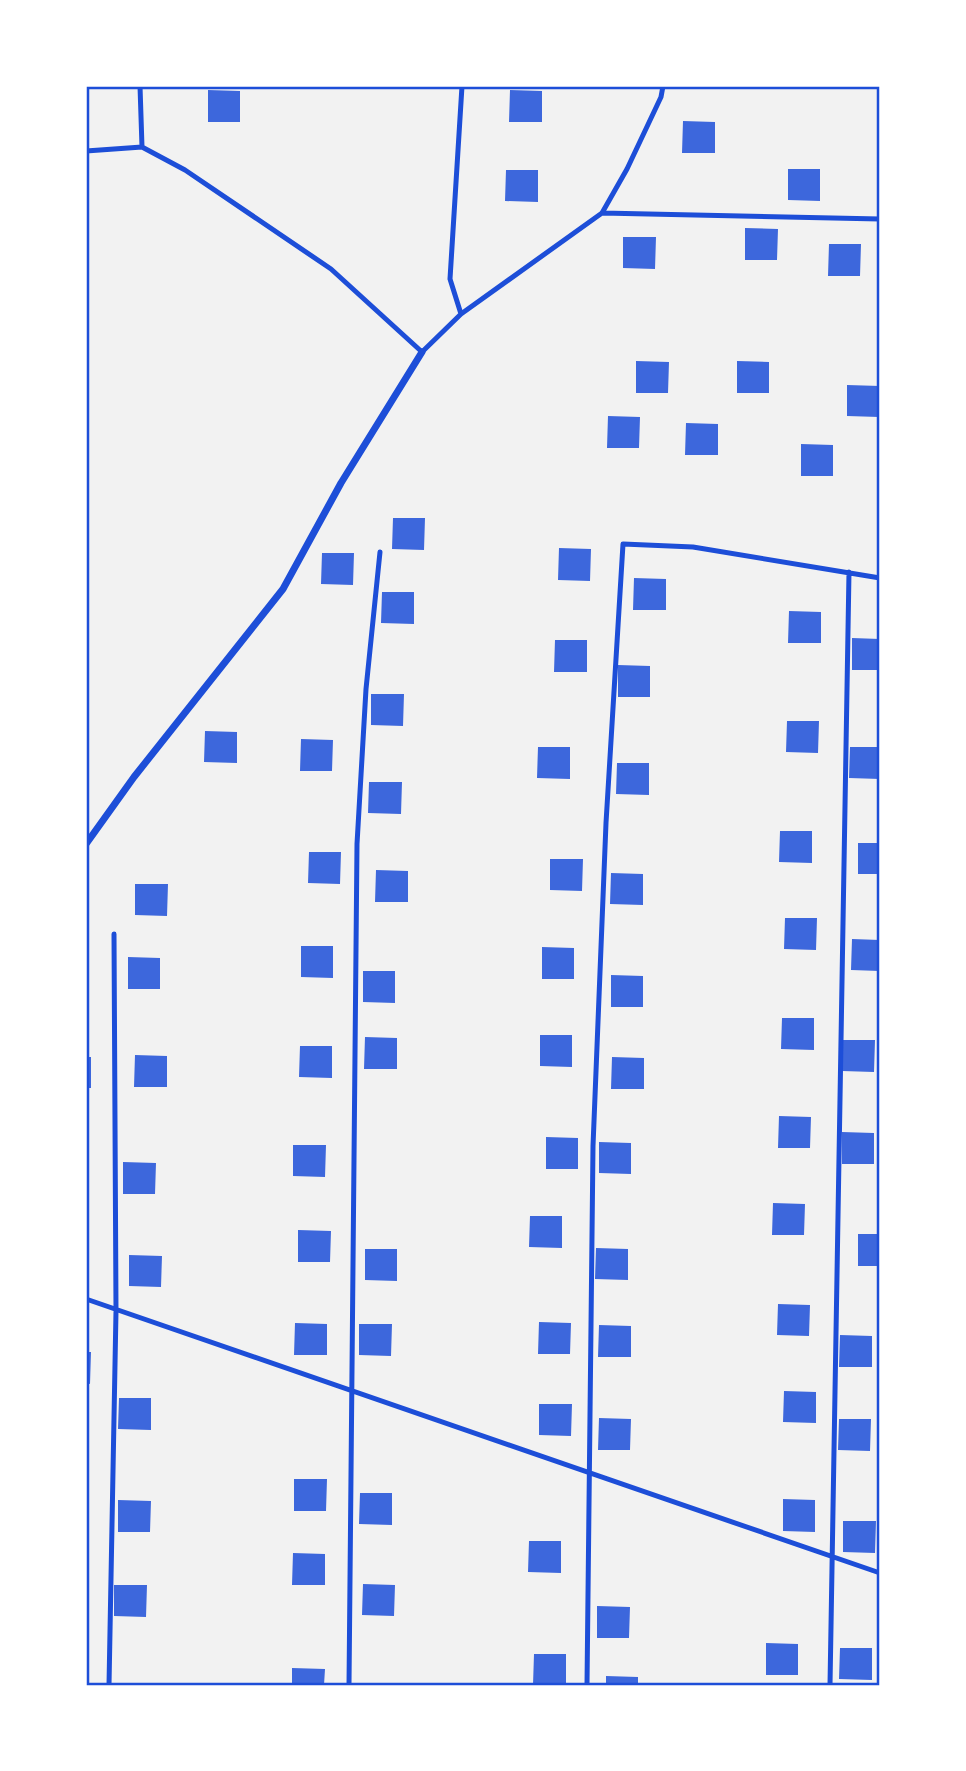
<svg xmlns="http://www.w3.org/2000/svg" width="966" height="1771" viewBox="0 0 966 1771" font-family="Poppins,sans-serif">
<rect width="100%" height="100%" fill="#f2f2f2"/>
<!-- building -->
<path fill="#3d67dc" d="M208 90 240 91V122H208Z
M510 90 542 91V122H509Z
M683 121 715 122V153H682Z
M788 169H820V201L788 200Z
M506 170H538V202L505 201Z
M745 228 778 229 777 260H745Z
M623 237H656L655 269 623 268Z
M829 244H861L860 276H828Z
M636 361 669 362 668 393H636Z
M737 361 769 362V393H737Z
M847 385 880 386 879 417 847 416Z
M608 416 640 417 639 448H607Z
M686 423 718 424V455H685Z
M801 444 833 445V476H801Z
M393 518H425L424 550 392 549Z
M559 548 591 549 590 581 558 580Z
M322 553H354L353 585 321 584Z
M634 578 666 579V610H633Z
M382 592H414V624L381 623Z
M789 611 821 612V643H788Z
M852 638 880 639V670H852Z
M555 640H587V672H554Z
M618 665 650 666V697H618Z
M371 694H404L403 726 371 725Z
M787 721H819L818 753 786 752Z
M205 731 237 732V763L204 762Z
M301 739 333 740 332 771H300Z
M538 747H570V779L537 778Z
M850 747H880V779L849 778Z
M617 763H649V795L616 794Z
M369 782H402L401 814 368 813Z
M780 831H812V863L779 862Z
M858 843H880V874H858Z
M309 852H341L340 884 308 883Z
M550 859H583L582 891 550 890Z
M376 870 408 871V902H375Z
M611 873 643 874V905L610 904Z
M135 884H168L167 916 135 915Z
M785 918H817L816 950 784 949Z
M852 939 880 940V971L851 970Z
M301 946H333V978L301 977Z
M542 947 574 948V979H542Z
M128 957 160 958V989H128Z
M363 971H395V1003L363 1002Z
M611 975 643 976V1007H611Z
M782 1018H814V1050L781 1049Z
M540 1035H572V1067L540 1066Z
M365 1037 397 1038V1069H364Z
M842 1040H875L874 1072 842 1071Z
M300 1046H332V1078L299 1077Z
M135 1055 167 1056V1087H134Z
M86 1057H91V1088H86Z
M612 1057 644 1058V1089H611Z
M779 1116 811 1117 810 1148H778Z
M842 1132 874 1133V1164H842Z
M546 1137 578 1138V1169H546Z
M599 1142 631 1143V1174L599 1173Z
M293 1145H326L325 1177 293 1176Z
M123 1162 156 1163 155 1194H123Z
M773 1203 805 1204 804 1235H772Z
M530 1216H562V1248L529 1247Z
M298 1230 331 1231 330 1262H298Z
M858 1234H880V1266H858Z
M596 1248 628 1249V1280L595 1279Z
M365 1249H397V1281L365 1280Z
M129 1255 162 1256 161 1287 129 1286Z
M778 1304 810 1305 809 1336 777 1335Z
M539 1322 571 1323 570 1354H538Z
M295 1323 327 1324V1355H294Z
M359 1324H392L391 1356 359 1355Z
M599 1325 631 1326V1357H598Z
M840 1335 872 1336V1367H839Z
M86 1352H91L90 1384 86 1383Z
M784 1391 816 1392V1423L783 1422Z
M119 1398H151V1430L118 1429Z
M539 1404H572L571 1436 539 1435Z
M599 1418 631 1419 630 1450H598Z
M839 1419H871L870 1451 838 1450Z
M294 1479H327L326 1511H294Z
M360 1493H392V1525L359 1524Z
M783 1499 815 1500V1532L783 1531Z
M118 1500 151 1501 150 1532H118Z
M843 1521H876L875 1553 843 1552Z
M529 1541H561V1573L528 1572Z
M293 1553 325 1554V1585H292Z
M363 1584 395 1585 394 1616 362 1615Z
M114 1585H147L146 1617 114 1616Z
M597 1606 630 1607 629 1638H597Z
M766 1643 798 1644V1675H766Z
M840 1648H872V1680L839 1679Z
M534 1654H566V1685H533Z
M292 1668 325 1669 324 1685H292Z
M606 1676 638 1677V1685H606Z"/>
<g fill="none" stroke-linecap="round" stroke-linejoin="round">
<!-- service -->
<path stroke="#1d4ed8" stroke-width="5" d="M140 86 142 147
M86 151 142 147 185 170 331 269 422 352 461 314 602 213 627 169 661 97 663 86
M602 213 880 219
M461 314 450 279 462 86
M86 1299 880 1573
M109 1685 116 1311 114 934
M349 1685 357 844 366 689 380 552
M587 1685 593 1146 606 823 623 544 693 547 880 578
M830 1685 849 572"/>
<!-- minor -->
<path stroke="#1d4ed8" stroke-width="7" d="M86 844 134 777 283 589 341 483 422 352"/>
</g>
<!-- border -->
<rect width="966" height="1771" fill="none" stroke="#ffffff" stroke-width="175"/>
<rect x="88" y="88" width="790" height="1596" fill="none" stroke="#1d4ed8" stroke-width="2.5"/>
</svg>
